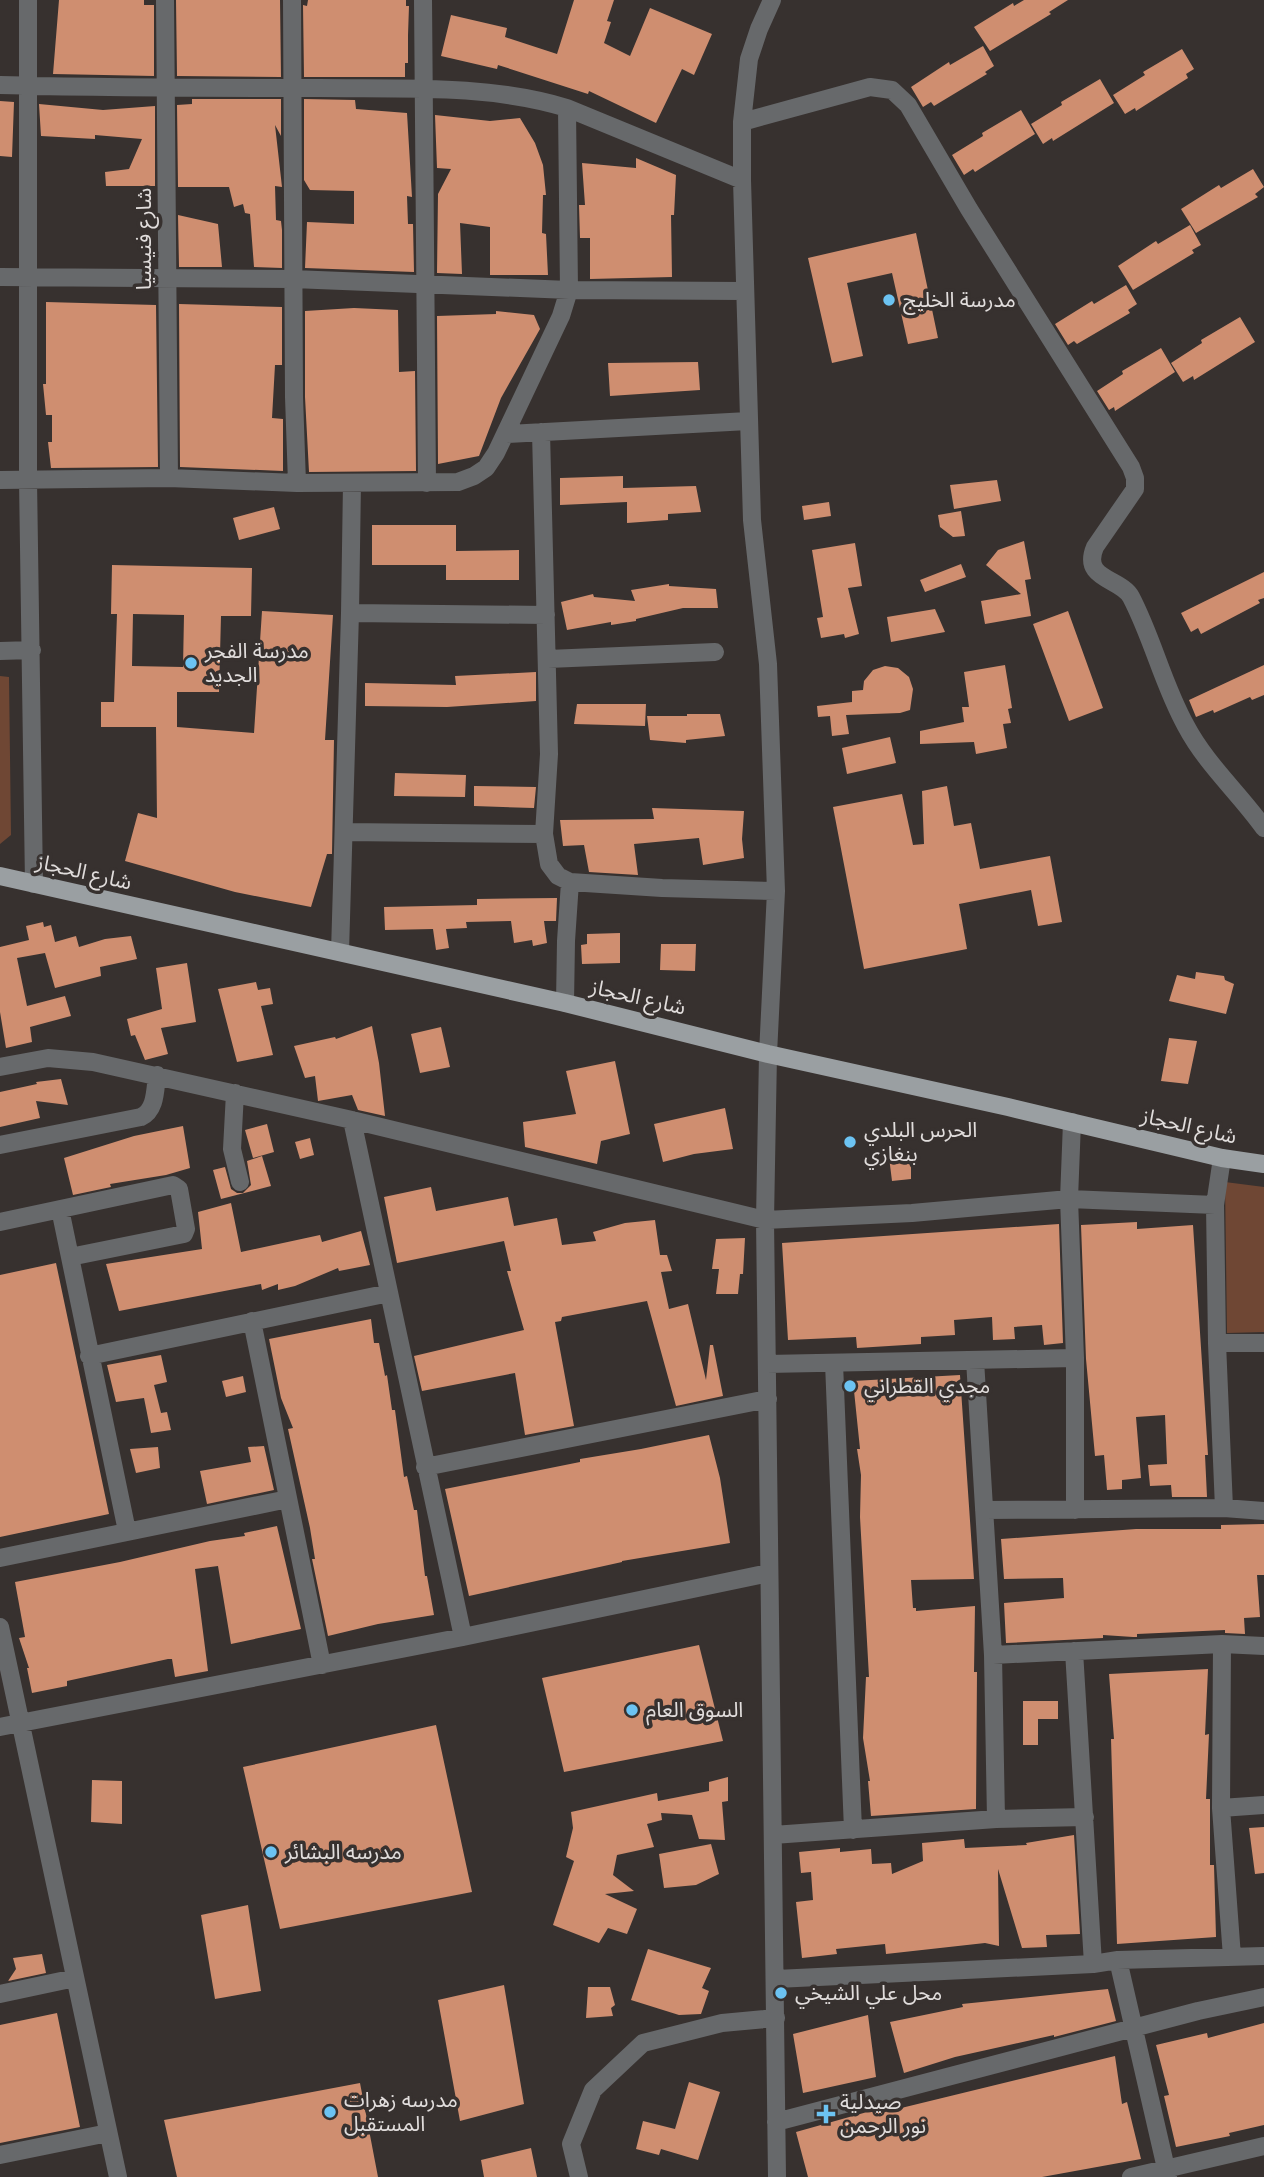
<svg xmlns="http://www.w3.org/2000/svg" width="1264" height="2177" viewBox="0 0 1264 2177" font-family="Figtree,'Noto Sans Arabic',sans-serif">
<rect width="100%" height="100%" fill="#37312f"/>
<!-- green -->
<path fill="#6f4734" d="M0 676 9 677 11 835 0 844Z
M1225 1182 1264 1187V1332L1227 1333Z"/>
<!-- building -->
<path fill="#cf8e70" fill-rule="evenodd" d="M59 0H144V5H154V76L53 74Z
M176 0H280L281 77 177 76Z
M308 0H406V6H409L408 35V63H405V77H304L303 5 307 6Z
M574 0H614L607 21 611 22 604 43 630 56 650 8 712 34 694 75 682 69 656 123 589 91 588 94 498 65 497 69 441 56 451 15 507 28 505 37 557 54Z
M1024 0H1068L1049 12 1051 14 990 51 974 27 1013 3 1014 6Z
M983 46 994 66 985 72 987 74 934 106 931 102 923 107 911 87 949 62 950 65Z
M1182 49 1194 69 1186 74 1188 78 1136 111 1135 108 1125 114 1113 95 1145 75 1143 72Z
M1100 79 1114 103 1053 141 1052 138 1043 144 1031 124 1062 105 1061 102Z
M192 99H281V136L275 125 282 187 275 186 276 220 281 221 282 230V268L254 267 250 214 245 213 243 204 234 207 229 187H178L177 105 192 104Z
M304 99 355 100 356 109 407 113 412 197 407 196 408 224H413L414 272 305 268 307 222 354 224V191L310 190 304 180Z
M0 101 14 102 12 157 0 156Z
M39 104 103 110 155 106V186H106L105 172 129 169 142 139 95 135V139L41 136Z
M1021 110 1035 134 975 172 973 169 964 175 952 155 983 136 982 133Z
M435 115 490 121 520 118 535 143 543 165 546 195H543L542 233 546 234 548 275H490V227L460 223 462 274 437 273 438 194 451 169 437 168Z
M636 158 676 175 674 215H671L672 277 590 279V238H580L579 205H585L582 163 636 168Z
M1253 169 1264 187 1255 194 1258 197 1196 233 1181 209 1219 185 1221 188Z
M178 215 218 224 222 267H179Z
M1190 225 1201 245 1192 250 1194 253 1133 290 1118 266 1156 241 1158 244Z
M916 233 938 338 908 344 892 273 847 283 863 356 832 363 808 258Z
M1126 285 1137 304 1128 310 1130 313 1077 344 1074 341 1068 345 1055 324 1092 301 1094 304Z
M46 302 156 305 158 467 51 468 48 442H52V415H46L43 384H46Z
M179 304 282 307V365H275L272 418 283 419V471L180 467Z
M354 308 398 310 399 372 415 371 416 471 309 472 305 397V311Z
M496 311 534 315 540 329 501 398 479 456 438 464 437 316 496 314Z
M1240 317 1255 342 1194 380 1193 376 1183 382 1171 363 1202 343 1201 340Z
M1161 348 1175 372 1115 411 1114 407 1109 410 1097 391 1123 374 1122 371Z
M698 362 700 390 610 396 608 363Z
M623 476V488L696 486 701 512 668 514V520L627 523V502L560 505V478Z
M997 480 1001 501 954 509 950 485Z
M829 502 831 516 804 520 802 506Z
M274 507 280 529 239 540 233 518Z
M961 511 965 536 953 537 940 527 938 515Z
M372 525H456V551L519 550V580H446V565H372Z
M1024 541 1031 579 1025 580 1031 616 985 624 981 601 1021 594 986 565 998 550Z
M855 543 862 586 848 588 859 634 845 638 844 634 821 638 817 618 823 617 812 550Z
M961 564 966 577 925 592 920 580Z
M112 565 252 568 251 616H221L219 692H177V727L254 733 262 611 333 615 325 740H334L332 854H327L311 907 235 892 125 861 138 813 157 818 156 727H101V702H114L117 614H111ZM133 614 184 615 183 667 132 666Z
M1264 572V598L1258 600 1260 603 1201 634 1198 628 1191 632 1181 613Z
M669 584V586L716 589 718 608H683L636 619V621L611 625V622L567 630 561 602 593 594 594 597 635 601 631 590Z
M935 609 945 632 891 642 887 617Z
M1068 611 1103 708 1069 721 1033 624Z
M1005 665 1012 708 1008 709 1011 723 1003 724 1007 748 976 754 974 742 920 744V731L964 722 962 707H969L964 672Z
M1264 665V695L1252 700 1250 697 1214 713 1213 710 1196 717 1189 700Z
M885 666 898 668 909 677 913 689 910 710 900 713 846 715 849 734 832 736 830 716 818 717 817 706 852 702V691L863 690 864 681 873 670Z
M536 672V701L447 707 365 706V683L456 685 455 676Z
M577 704H646L645 726 574 724Z
M687 714H720L725 736 686 740V743L650 740 647 716H687Z
M890 737 896 763 847 774 842 748Z
M395 773 466 775 465 797 394 796Z
M474 786 536 787 534 808 474 806Z
M947 786 954 826 971 823 980 869 1050 856 1062 922 1038 926 1031 890 959 904 967 949 864 969 833 807 902 794 913 845 924 844 922 791Z
M652 808 744 811 742 839 744 858 703 865 699 838 634 844 638 875 589 872 584 845 563 846 560 820 654 819Z
M557 898 556 921H544L547 943 533 946 532 940 514 943 511 921 466 922 467 928 446 929 449 948 436 950 433 929 385 930 384 907 477 905V899Z
M43 922 44 927 51 925 55 942 76 936 79 947 105 939 131 936 137 959 100 967 101 976 55 988 45 953 17 958 27 1006 65 996 71 1016 30 1027 32 1042 6 1048 0 1012V947L29 940 26 926Z
M620 933V963L582 964 581 945 587 944V934Z
M661 944H696L695 971 660 970Z
M187 963 196 1022 161 1028 168 1054 145 1060 135 1035 131 1036 127 1019 162 1009 156 968Z
M1196 972 1224 976 1225 980 1234 984 1226 1014 1169 1001 1177 975 1195 979Z
M256 982 258 990 270 988 273 1004 261 1006 273 1055 237 1062 218 989Z
M372 1026 379 1063 385 1116 358 1110 352 1095 318 1101 315 1076 305 1078 294 1046 335 1037 336 1039Z
M441 1027 450 1067 420 1073 411 1034Z
M1169 1038 1197 1041 1188 1084 1161 1081Z
M615 1061 630 1134 601 1141 597 1164 525 1147 523 1122 576 1114 566 1071Z
M61 1079 68 1105 36 1101 40 1118 0 1127V1092L37 1084 36 1082Z
M725 1108 733 1149 694 1154 663 1162 654 1124Z
M267 1124 274 1152 253 1158 245 1130Z
M183 1126 190 1168 166 1175 110 1184 111 1187 73 1195 64 1158 134 1136Z
M310 1138 314 1155 300 1159 295 1142Z
M262 1156 271 1186 221 1199 213 1170 225 1167 231 1189 237 1193H243L251 1185 247 1161Z
M911 1156V1179L892 1181 889 1157Z
M431 1187 436 1211 508 1197 514 1226 557 1218 562 1245 596 1241 593 1232 625 1223 655 1220 660 1255H667L672 1271 661 1272 669 1309 688 1304 706 1380 710 1345H713L723 1396 676 1406 647 1301 562 1317 561 1321 555 1322 574 1426 525 1435 515 1373 422 1391 414 1356 524 1330 507 1271H511L504 1241 397 1263 384 1197Z
M231 1203 241 1252 320 1235 322 1242 361 1231 370 1265 339 1271 338 1268 295 1286 278 1290V1284L262 1290 261 1284 119 1311 106 1264 202 1249 198 1212Z
M1137 1222V1229L1193 1225 1208 1455H1205L1207 1497H1172L1171 1485 1150 1486 1148 1465 1167 1464 1165 1415 1136 1417 1141 1478 1122 1480V1489L1107 1490 1104 1455 1095 1456 1086 1359 1081 1225Z
M1059 1224 1063 1343 1044 1345 1042 1325 1014 1327 1015 1339 993 1340 992 1317 954 1320 955 1335 921 1337V1344L857 1348 856 1337 788 1340 782 1243Z
M745 1238 743 1274H740L738 1294H716L719 1269H712L716 1239Z
M56 1263 109 1514 0 1537V1275Z
M371 1319 374 1343H379L385 1376 387 1375 392 1410H395L404 1477 407 1476 414 1510H417L425 1576H427L434 1615 378 1624 328 1636 312 1559H315L310 1528 288 1429 293 1428 281 1398 269 1339Z
M161 1355 167 1382 154 1385 161 1413 167 1412 171 1430 151 1433 144 1398 116 1402 107 1365Z
M960 1375 974 1579 911 1580 913 1608H916V1611L975 1606 974 1672H977L976 1809 871 1816 868 1781H870L863 1738 866 1677H869L860 1517 861 1475 857 1449H860L853 1381Z
M243 1376 246 1392 226 1397 222 1381Z
M709 1435 720 1478 730 1543 622 1561V1562L469 1596 445 1489 580 1462V1459L641 1449Z
M264 1446 274 1490 207 1504 200 1471 251 1462 248 1447Z
M158 1447 160 1468 136 1473 130 1449Z
M1264 1524V1575H1257L1260 1617 1244 1618 1245 1634 1225 1633V1630L1137 1634V1637H1133L1103 1635V1638L1006 1643 1004 1603 1064 1598 1063 1578 1004 1579 1001 1539 1136 1529H1221V1525Z
M277 1526 301 1629 231 1644 218 1566 195 1569 208 1671 175 1677 172 1659H168L67 1681V1686L32 1693 27 1668H29L19 1638 25 1637 15 1582 120 1562 210 1541 245 1536 244 1533Z
M699 1645 723 1741 564 1772 542 1678Z
M1208 1669 1205 1735 1209 1734 1206 1799H1210V1865H1214L1216 1937 1117 1944 1111 1739H1114L1109 1674Z
M1023 1701H1058V1719H1038V1745H1023Z
M436 1725 472 1892 280 1929 243 1767Z
M728 1777V1801L722 1802 725 1840 699 1839 692 1815 661 1813 662 1820 647 1824 654 1847 617 1855 613 1875 634 1891 605 1894 637 1909 627 1934 608 1928 599 1943 553 1925 574 1861 566 1857 573 1828 571 1812 657 1793 658 1801 709 1791V1782Z
M92 1780 122 1781V1824L91 1822Z
M1264 1827V1873L1255 1874 1249 1828Z
M1074 1835 1080 1934 1046 1935 1047 1947 1022 1948 998 1869 999 1946 985 1943 886 1954 885 1944 836 1949 837 1954 802 1958 796 1902 813 1900 811 1872 801 1873 799 1852 840 1848V1852L871 1849 872 1864 891 1863 892 1874 923 1861 922 1843 964 1839 965 1848 1027 1845 1026 1843Z
M711 1844 719 1874 696 1885 664 1888 659 1854Z
M248 1905 261 1991 215 1999 201 1915Z
M648 1949 711 1968 702 1988 709 1991 701 2014 679 2015 631 2000Z
M42 1954 46 1973 8 1981 16 1969 13 1958Z
M504 1985 524 2104 460 2121 438 2000Z
M588 1987H610L615 2005 611 2008 613 2016 586 2018Z
M1108 1989 1116 2021 1054 2037V2035L955 2057 904 2073 890 2022 963 2007 962 2004Z
M57 2013 80 2127 0 2143V2025Z
M868 2015 876 2077 803 2093 793 2034Z
M1264 2023V2125L1229 2133 1230 2136 1176 2147 1164 2096 1169 2095 1156 2045 1207 2033 1208 2038Z
M1115 2056 1122 2104 1127 2102 1141 2159 1042 2177H808L796 2132 892 2105 893 2110Z
M689 2082 720 2092 698 2160 661 2149 659 2155 636 2149 643 2121 675 2129Z
M360 2083 378 2177H177L164 2120Z
M531 2148 537 2177H484L481 2160Z"/>
<g fill="none" stroke-linecap="round" stroke-linejoin="round">
<!-- minor -->
<path stroke="#67696b" stroke-width="18" d="M28 0V480L34 884
M165 0 169 478
M292 0 294 397 297 483
M423 0 427 483
M772 0 759 29 749 59 742 122V180L752 520 768 664 776 891 768 1054 765 1220 777 2177
M0 85C106 88 213 88 319 88 401 89 489 84 567 108L742 180
M742 122 870 87 892 90 908 105 969 209 1131 467 1135 478V489L1095 547C1081 580 1121 578 1131 597 1153 639 1163 685 1186 726 1206 764 1239 793 1264 828
M0 277 293 279 569 290 744 291
M541 432 549 754 544 834 549 864 558 876 570 882 662 888 776 891
M506 434 748 421
M0 480 169 478 297 483 458 482 474 476 486 468 496 453 561 316 569 290 567 108
M350 613 546 615
M0 651 32 650
M548 659 715 652
M344 832 544 834
M340 952 350 613 352 483
M565 1003 566 941 570 882
M0 1067 48 1058 93 1062 352 1120 765 1220 912 1213 1069 1199 1215 1205
M235 1093 232 1149 240 1182
M352 1120 463 1637
M1072 1122 1069 1199 1075 1358V1510
M0 1145 141 1117C156 1110 155 1090 157 1075
M1222 1158 1215 1205 1217 1343 1224 1508
M60 1209 127 1531
M0 1222 173 1185 179 1189 186 1229 184 1234 70 1257
M252 1321 322 1665
M1217 1343H1264
M89 1356 389 1293
M975 1360 993 1655 996 1819
M834 1363 853 1830
M767 1364 1075 1358
M425 1467 768 1399
M984 1510 1224 1508 1264 1511
M0 1558 288 1499
M0 1627 118 2177
M1222 1644 1221 1808 1232 1957
M1074 1651 1093 1964
M993 1655 1222 1644 1264 1646
M0 1727 463 1637 769 1573
M1221 1808 1264 1805
M773 1835 996 1819 1085 1817
M1118 1960 1168 2177
M776 1979 1093 1964 1118 1960 1264 1956
M0 1994 75 1978
M776 2122 1198 2011 1264 1997
M0 2155 108 2133
M579 2177 571 2144 593 2090 643 2043 722 2023 776 2018
M1131 2177 1264 2146"/>
<!-- major -->
<path stroke="#9a9fa2" stroke-width="18" d="M0 876 565 1003 768 1054 1008 1107 1222 1158 1264 1164"/>
</g>
<!-- markers -->
<g fill="#6cc3f2" stroke="#37312f" stroke-width="2.5">
<circle cx="889" cy="300" r="7"/>
<circle cx="191" cy="663" r="7"/>
<circle cx="850" cy="1142" r="7"/>
<circle cx="850" cy="1386" r="7"/>
<circle cx="632" cy="1710" r="7"/>
<circle cx="271" cy="1852" r="7"/>
<circle cx="781" cy="1993" r="7"/>
<circle cx="330" cy="2112" r="7"/>
<path d="M822.5 2103.5h7v7h7v7h-7v7h-7v-7h-7v-7h7z"/>
</g>
<g text-anchor="middle" stroke-width="7" stroke-linejoin="round" paint-order="stroke">
<!-- street labels -->
<g font-size="21" fill="#e1dddc" stroke="#37312f">
<text transform="translate(144 239) rotate(-90)" y="7">شارع فنيسيا</text>
<text transform="translate(84 872) rotate(13)" y="7">شارع الحجاز</text>
<text transform="translate(638 997) rotate(13)" y="7">شارع الحجاز</text>
<text transform="translate(1189 1126) rotate(13)" y="7">شارع الحجاز</text>
</g>
<!-- poi labels -->
<g font-size="21" fill="#e1dddc" stroke="#37312f" text-anchor="start">
<text x="903" y="307">مدرسة الخليج</text>
<text x="205" y="658">مدرسة الفجر<tspan x="205" dy="24">الجديد</tspan></text>
<text x="864" y="1137">الحرس البلدي<tspan x="864" dy="24">بنغازي</tspan></text>
<text x="864" y="1393">مجدي القطراني</text>
<text x="646" y="1717">السوق العام</text>
<text x="285" y="1859">مدرسه البشائر</text>
<text x="795" y="2000">محل علي الشيخي</text>
<text x="344" y="2107">مدرسه زهرات<tspan x="344" dy="24">المستقبل</tspan></text>
<text x="840" y="2109">صيدلية<tspan x="840" dy="24">نور الرحمن</tspan></text>
</g>
</g>
</svg>
